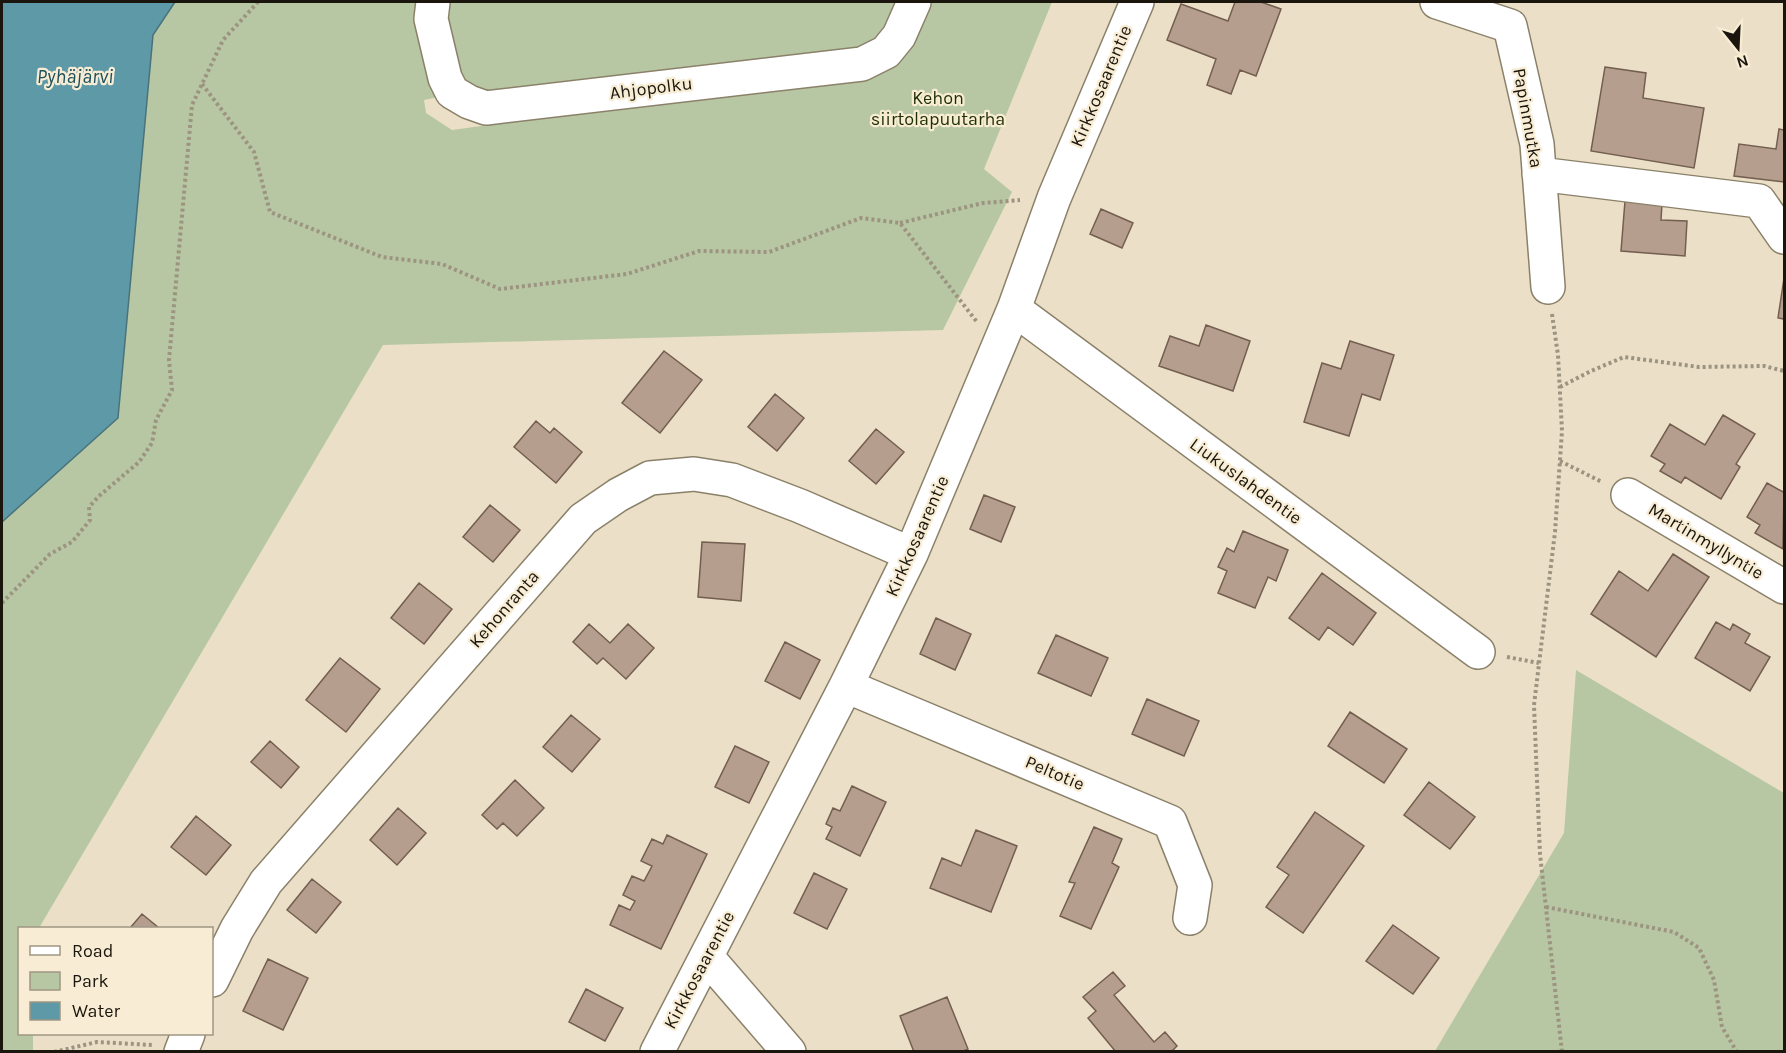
<svg xmlns="http://www.w3.org/2000/svg" width="1786" height="1053" viewBox="0 0 1786 1053" font-family="Karla,sans-serif">
<rect width="100%" height="100%" fill="#ebe0c7"/>
<!-- green -->
<path fill="#b7c7a3" d="M175 2H420L443 96 424 100 426 113 452 130 503 123 510 112 859 72 928 2H1052L984 169 1012 192 943 330 383 345 39 928H20V1034H33V1051H2V522L118 418 153 35Z
M443 2H906L868 55 494 97 463 87Z
M1576 670 1784 793V1051H1435L1564 833Z"/>
<!-- water -->
<path fill="#5d99a7" stroke="#497279" stroke-width="1.5" d="M2 2H175L153 35 118 418 2 522Z"/>
<!-- building -->
<path fill="#b59e8e" stroke="#735e50" stroke-width="1.5" d="M1235 2H1261L1281 9 1256 76 1240 70 1231 94 1207 85 1216 59 1167 40 1181 4 1228 21Z
M1605 67 1646 73 1643 98 1704 108 1694 168 1591 151Z
M1779 129 1784 130V182L1734 176 1739 144 1776 149Z
M1625 201 1662 203 1661 220 1687 221 1685 256 1621 251Z
M1101 209 1133 223 1122 248 1090 234Z
M1784 278V319L1778 318Z
M1206 325 1250 341 1233 391 1159 366 1170 336 1199 346Z
M1350 341 1394 355 1380 400 1362 394 1349 436 1304 422 1322 363 1341 369Z
M664 351 702 380 660 433 622 403Z
M775 394 804 418 777 451 748 427Z
M1723 415 1755 434 1736 464 1740 467 1721 499 1685 477 1681 483 1660 471 1665 464 1651 456 1670 424 1705 445Z
M536 421 550 433 554 428 582 452 556 483 514 447Z
M876 429 904 452 876 484 849 461Z
M1767 483 1783 492 1784 490 1783 549 1755 533 1760 525 1747 517Z
M984 495 1015 507 1001 542 970 529Z
M490 505 520 530 493 562 463 537Z
M1243 531 1288 550 1276 581 1268 577 1255 608 1218 593 1227 571 1218 567 1227 548 1234 552Z
M702 542 745 544 741 601 698 597Z
M1673 554 1709 577 1656 657 1591 614 1619 571 1648 591Z
M1322 573 1376 613 1353 645 1328 627 1319 640 1289 618Z
M419 583 452 609 424 644 391 618Z
M936 618 971 634 955 670 920 654Z
M1716 622 1730 630 1733 624 1750 634 1745 643 1770 657 1750 691 1695 658Z
M589 624 610 643 628 624 654 648 626 679 603 658 597 664 573 642Z
M1056 635 1108 658 1091 696 1038 673Z
M785 642 820 660 800 699 765 681Z
M340 658 380 689 346 732 306 700Z
M1147 699 1199 721 1184 756 1132 734Z
M1350 712 1407 749 1384 783 1328 746Z
M571 715 600 739 572 772 543 747Z
M270 741 299 767 281 788 251 762Z
M735 746 769 762 749 803 715 787Z
M515 780 544 808 517 836 503 823 497 829 482 815Z
M1429 782 1475 817 1450 849 1404 815Z
M852 786 886 802 860 856 826 839 832 827 826 824 833 808 840 811Z
M398 808 426 833 397 865 370 840Z
M1315 812 1364 846 1303 933 1266 907 1289 875 1277 867Z
M196 816 231 845 206 875 171 847Z
M1094 827 1122 839 1112 863 1119 867 1091 929 1060 916 1075 883 1069 882Z
M976 830 1017 846 991 912 930 888 942 858 961 866Z
M667 835 707 854 661 949 610 925 619 905 630 910 635 901 623 895 632 876 644 881 652 866 641 861 652 839 663 844Z
M814 873 847 889 827 929 794 913Z
M312 879 341 902 316 933 287 910Z
M142 914 159 928H130Z
M1393 925 1439 958 1413 994 1366 961Z
M268 959 308 978 283 1030 243 1011Z
M1113 972 1125 986 1114 995 1154 1042 1165 1032 1177 1046 1171 1052H1116L1088 1018 1096 1011 1083 997Z
M586 989 623 1008 605 1041 569 1022Z
M947 997 968 1049 961 1052H914L900 1016Z"/>
<g fill="none" stroke-linecap="round" stroke-linejoin="round">
<!-- minor casing -->
<g stroke="#8b816a" stroke-width="36">
<path id="minor" d="M433 2 431 19 445 78 452 92 469 102 486 108 862 64 886 52 899 36 914 2
M1437 2 1510 26 1537 144 1548 287
M1539 174 1759 201 1784 237
M1014 309 1478 652
M1628 495 1784 587
M846 686 1170 822 1195 885 1190 918
M707 957 789 1052
M212 980 237 929 266 882 583 519 618 495 650 478 694 474 732 480 800 506 911 554
M181 1052 188 1034
M657 1052 846 686 911 554 1014 309 1054 198 1137 2"/>
</g>
<!-- path -->
<path stroke="#9c9481" stroke-width="4" stroke-dasharray="3 3" stroke-linecap="butt" d="M202 84 254 152 270 212 382 257 442 264 500 289 627 274 699 251 769 252 861 218 900 223 977 322
M900 223 983 203 1020 200
M1552 314 1558 355 1562 431 1555 532 1534 705 1540 854 1562 1052
M1560 387 1591 371 1624 357 1699 367 1764 366 1784 371
M1560 461 1602 482
M2 603 50 554 72 542 90 520 89 507 99 496 139 462 152 443 156 420 172 390 169 360 192 105 223 40 258 2
M1507 657 1539 663
M1546 907 1674 932 1699 948 1714 980 1722 1027 1737 1052
M54 1052 97 1042 152 1045"/>
<!-- minor -->
<use href="#minor" stroke="#fff" stroke-width="33"/>
</g>
<g text-anchor="middle" stroke-width="4.5" stroke-linejoin="round" paint-order="stroke">
<!-- street labels -->
<g font-size="18" fill="#1a160d" stroke="#f8edd4">
<text transform="translate(1101 86) rotate(-67)" y="6">Kirkkosaarentie</text>
<text transform="translate(651 88) rotate(-7)" y="6">Ahjopolku</text>
<text transform="translate(1528 118) rotate(80)" y="6">Papinmutka</text>
<text transform="translate(1246 481) rotate(36)" y="6">Liukuslahdentie</text>
<text transform="translate(917 536) rotate(-66)" y="6">Kirkkosaarentie</text>
<text transform="translate(1706 541) rotate(31)" y="6">Martinmyllyntie</text>
<text transform="translate(504 609) rotate(-49)" y="6">Kehonranta</text>
<text transform="translate(1055 773) rotate(23)" y="6">Peltotie</text>
<text transform="translate(699 970) rotate(-62)" y="6">Kirkkosaarentie</text>
</g>
<!-- park labels -->
<g font-size="18" fill="#1f3000" stroke="#f8edd4">
<text x="938" y="104">Kehon<tspan x="938" dy="21">siirtolapuutarha</tspan></text>
</g>
<!-- water labels -->
<g font-size="20" font-style="italic" fill="#1c515c" stroke="#f8edd4">
<text x="75" y="83">Pyhäjärvi</text>
</g>
</g>
<!-- border -->
<rect width="1786" height="1053" fill="none" stroke="#1a160d" stroke-width="6"/>
<!-- legend -->
<rect x="18" y="927" width="195" height="108" fill="#f8edd4" stroke="#9f9784" stroke-width="1.5"/>
<rect x="30" y="946" width="30" height="9" fill="#ffffff" stroke="#9f9784" stroke-width="1.5"/>
<text x="72" y="957" font-size="18" fill="#1a160d">Road</text>
<rect x="30" y="972" width="30" height="18" fill="#b7c7a3" stroke="#9f9784" stroke-width="1.5"/>
<text x="72" y="987" font-size="18" fill="#1a160d">Park</text>
<rect x="30" y="1002" width="30" height="18" fill="#5d99a7" stroke="#9f9784" stroke-width="1.5"/>
<text x="72" y="1017" font-size="18" fill="#1a160d">Water</text>
<!-- north arrow -->
<g transform="translate(1738 48) rotate(162)" stroke="#f8edd4" stroke-width="4.5" paint-order="stroke">
<path d="M0-4.5L10 22L0 15L-10 22Z" fill="#1a160d"/>
<text y="-9" font-size="16" font-weight="bold" text-anchor="middle" fill="#1a160d">N</text>
</g>
</svg>
